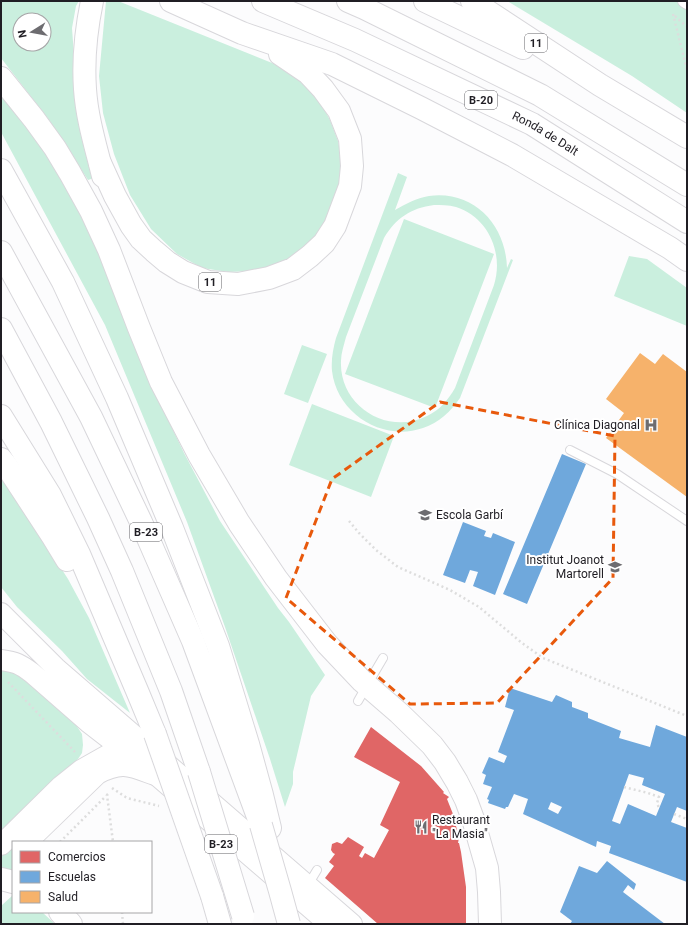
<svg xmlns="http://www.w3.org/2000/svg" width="688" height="925" viewBox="0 0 688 925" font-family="Roboto,sans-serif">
<rect width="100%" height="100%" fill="#fcfcfd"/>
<!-- green -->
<path fill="#caefde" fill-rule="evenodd" d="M1 1H79L76 6 72 28 78 111 94 178 88 180 49 120 1 58ZM20 20H44V44H20Z
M106 1H118L287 69 305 82 318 98 330 120 338 141 342 161V185L325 224 311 241 296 257 272 267 252 271 228 272 202 268 177 254 151 229 130 195 114 154 103 113 99 76Z
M507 1H687V113L632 76Z
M1 92 52 161 81 207 147 375 184 453 220 521 278 608 289 622 325 675 311 696 293 772V784L285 807 270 759 225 627 187 522 105 325 1 132Z
M398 173 407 177 395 210C406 204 416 198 429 196 474 190 506 225 507 268L511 259 513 260 460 398C451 411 439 423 423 428 383 442 337 414 332 371 331 360 333 349 336 338ZM434 205C441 205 448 205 456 207 488 217 504 253 494 285L455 388C448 400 440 410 427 416 388 436 339 406 341 361 341 353 344 345 346 337L384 238C396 218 411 208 434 205Z
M404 219 494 254 435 408 345 374Z
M629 256 647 259 687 288V326L614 296Z
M302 345 327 354 308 403 284 394Z
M312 404 394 436 371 497 289 465Z
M1 479 12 492 68 579 89 618 130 713 87 679 62 651 17 607 1 587Z
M12 668 74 722 82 734 83 745 82 753 78 759 1 834V669Z
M13 845V871L1 867V857Z
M13 895V912H42L55 924H1V906Z"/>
<!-- shops -->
<path fill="#e06666" d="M371 727 421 766 444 792 443 793 449 797 447 799 453 814 457 830 460 832 458 843H459L461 852 466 887V924H378L325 878 334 866 329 862 335 854 333 853 331 850 332 844 337 842 342 844 348 837 364 847 359 856 362 858 365 853 374 858 389 830 380 825 400 782 354 757Z"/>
<!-- schools -->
<path fill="#6fa8dc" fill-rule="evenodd" d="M562 454 586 464 527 604 503 594Z
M463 522 486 531 484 536 491 538 493 533 515 542 495 595 473 586 478 572 470 570 465 583 443 575Z
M510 688 552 702 556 695 572 702V707L588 713V718L621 731 619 738 650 747 656 725 687 737V811L677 807 671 822 687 828V882L609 853 611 846 597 841 596 847 523 814 528 799 514 794 508 807H506L505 809 488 803 489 800 487 799 492 787 483 784 486 775 482 773 489 757 504 763 507 756 498 752 514 710 505 707ZM629 774 644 778 642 785 665 794 656 816 628 804 620 824 612 821ZM551 802 562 807 558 814 548 809Z
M607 861 636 884 634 890 628 885 623 892 665 924H570L572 921 560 912 579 866 597 873Z"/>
<!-- health -->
<path fill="#f6b26b" d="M640 353 655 364 663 354 687 372V497L606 438 624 413 606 399Z"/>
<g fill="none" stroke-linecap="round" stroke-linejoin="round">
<!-- service casing -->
<g stroke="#d8d7db" stroke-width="10">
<path id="service" d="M570 450 617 474 687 521
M373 675 383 658
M358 701 362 694
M308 885 317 870"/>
</g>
<!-- pedestrian casing -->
<g stroke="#d8d7db" stroke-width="14">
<path id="pedestrian" d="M684 1 687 3"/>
</g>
<!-- tertiary casing -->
<g stroke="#d8d7db" stroke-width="22">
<path id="tertiary" d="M1 613 56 668 352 924
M1 660C16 662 20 664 32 673L88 722 155 774 329 924
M1 845 61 786 81 770 120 748 130 744"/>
</g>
<!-- trunk casing -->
<g stroke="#d8d7db" stroke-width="24">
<g id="trunk">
<path d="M92 1C86 30 83 60 85 89 87 119 96 147 103 176"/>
<path d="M171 1 242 33 332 64 421 108 512 155 670 248 687 260"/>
<path id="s1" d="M263 1 355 40 532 124 687 222"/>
<path d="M348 1 364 8 540 95 687 185"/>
<path d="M425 1 523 48"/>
<path d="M472 1 600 85 687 137"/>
<path d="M1 78 34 119 55 148 70 173 91 211 109 250 139 328 161 382 199 455 239 523 276 578 327 644 362 681 399 713 432 745 445 762 457 782 466 800 473 819 487 868 489 892 490 924"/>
<path d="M100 163 115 196 131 225 141 239 154 251 167 262 183 272 208 282 238 284 269 278 293 269 310 256 324 243 335 226 350 186 352 166 350 139 339 111 323 89 308 73 280 54"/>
<path d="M1 170 63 282 117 398 172 528 218 646 248 744 262 795 270 828"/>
<path d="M1 416 50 495 79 554 138 693 155 734"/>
<path d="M1 459 6 465 53 537 67 560"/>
<path d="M212 896 220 924"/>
</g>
</g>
<!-- motorway casing -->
<g stroke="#d8d7db" stroke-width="24">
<path id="motorway" d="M1 252 91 417 141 522 193 641 261 825
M1 329 51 422 98 518 122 571 171 691 199 772
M29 842 32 836 97 773C122 760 130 765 155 774
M1 879 13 882
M60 912 71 924"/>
</g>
<!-- path -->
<path stroke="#ddd" stroke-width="2.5" stroke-dasharray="2 3" stroke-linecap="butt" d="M673 14 687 70
M675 16 687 27
M349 521 359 533 376 550 398 567 450 590 479 607 522 643 543 658 687 716
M8 682 75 752
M624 787 648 793 659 797 657 803 659 808
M112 788 127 798 159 806
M108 794 107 795 113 842
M674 814 687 819
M60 842 106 796
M122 912 123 924"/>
<!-- service -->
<use href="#service" stroke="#fff" stroke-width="8"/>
<!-- pedestrian -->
<use href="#pedestrian" stroke="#fff" stroke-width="12"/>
<!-- tertiary -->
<use href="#tertiary" stroke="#fff" stroke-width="20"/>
<!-- trunk -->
<use href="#trunk" stroke="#fff" stroke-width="22"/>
<!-- motorway -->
<use href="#motorway" stroke="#fff" stroke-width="22"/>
<!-- trunk-bridge casing -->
<g stroke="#d8d7db" stroke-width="24" stroke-linecap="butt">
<path id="trunk-bridge" d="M155 734 212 896"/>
</g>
<!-- motorway-bridge casing -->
<g stroke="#d8d7db" stroke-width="24" stroke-linecap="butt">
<path id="motorway-bridge" d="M199 772 243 916
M261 825 280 891 289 924"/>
</g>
<!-- trunk-bridge -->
<use href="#trunk-bridge" stroke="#fff" stroke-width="22"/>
<!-- motorway-bridge -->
<use href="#motorway-bridge" stroke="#fff" stroke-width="22"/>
</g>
<!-- marked area -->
<path fill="none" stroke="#e8590c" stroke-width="3" stroke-dasharray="8 5" stroke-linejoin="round" d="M440 402 615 436 613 578 497 703 410 704 286 598 332 479Z"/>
<!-- icons -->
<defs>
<g id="hospital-bare" transform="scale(1.08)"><path d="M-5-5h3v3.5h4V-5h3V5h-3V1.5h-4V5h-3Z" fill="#6d6c70" stroke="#fff" stroke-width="2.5" paint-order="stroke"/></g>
<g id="school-bare" transform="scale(1.08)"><path d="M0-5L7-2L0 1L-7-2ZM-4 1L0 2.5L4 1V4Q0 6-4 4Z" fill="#6d6c70" stroke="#fff" stroke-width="2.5" paint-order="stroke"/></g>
<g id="restaurant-bare" transform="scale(1.08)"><path d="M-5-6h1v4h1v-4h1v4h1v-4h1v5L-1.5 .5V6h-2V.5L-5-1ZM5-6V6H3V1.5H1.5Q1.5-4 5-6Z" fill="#6d6c70" stroke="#fff" stroke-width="2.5" paint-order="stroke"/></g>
</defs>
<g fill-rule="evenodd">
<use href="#hospital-bare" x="651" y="425"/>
<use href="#school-bare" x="425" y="515"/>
<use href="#school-bare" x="615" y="567"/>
<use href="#restaurant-bare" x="421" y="827"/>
</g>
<g text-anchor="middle" stroke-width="4" stroke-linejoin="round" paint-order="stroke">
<!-- shield labels -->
<g fill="#fff" stroke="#636266" stroke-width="1">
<rect x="525" y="34" width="22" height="18" rx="3"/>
<rect x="465" y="91" width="32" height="18" rx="3"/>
<rect x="199" y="273" width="22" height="18" rx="3"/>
<rect x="130" y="523" width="32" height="18" rx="3"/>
<rect x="205" y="835" width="32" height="18" rx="3"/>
</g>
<g font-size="11" font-weight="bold" fill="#201e24">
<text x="536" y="47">11</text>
<text x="481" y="104">B-20</text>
<text x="210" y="286">11</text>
<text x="146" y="536">B-23</text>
<text x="221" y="848">B-23</text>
</g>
<!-- street labels -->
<g font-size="12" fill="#201e24" stroke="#fff">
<text dy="4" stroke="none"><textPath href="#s1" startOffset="312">Ronda de Dalt</textPath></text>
</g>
<!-- poi labels -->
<g font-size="12" fill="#201e24" stroke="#fff" text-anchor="end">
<text x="640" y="429">Clínica Diagonal</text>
<text x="436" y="519" text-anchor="start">Escola Garbí</text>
<text x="604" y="564">Institut Joanot<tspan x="604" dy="14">Martorell</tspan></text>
<text x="432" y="824" text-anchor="start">Restaurant<tspan x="432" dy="14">"La Masia"</tspan></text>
</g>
</g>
<!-- border -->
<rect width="688" height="925" fill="none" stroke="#201e24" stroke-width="4"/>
<!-- legend -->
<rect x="12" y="841" width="140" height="72" fill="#ffffff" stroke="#a6a5a7"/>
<rect x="20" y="851" width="20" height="12" fill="#e06666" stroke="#a6a5a7"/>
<text x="48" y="861" font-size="12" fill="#201e24">Comercios</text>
<rect x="20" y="871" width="20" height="12" fill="#6fa8dc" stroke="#a6a5a7"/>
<text x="48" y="881" font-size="12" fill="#201e24">Escuelas</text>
<rect x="20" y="891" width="20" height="12" fill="#f6b26b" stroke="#a6a5a7"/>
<text x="48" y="901" font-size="12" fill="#201e24">Salud</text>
<!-- north arrow -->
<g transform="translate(32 32) rotate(259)"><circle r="19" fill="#ffffff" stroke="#a6a5a7"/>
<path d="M0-3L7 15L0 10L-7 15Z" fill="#6d6c70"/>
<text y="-6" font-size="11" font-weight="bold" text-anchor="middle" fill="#201e24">N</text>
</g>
</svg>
